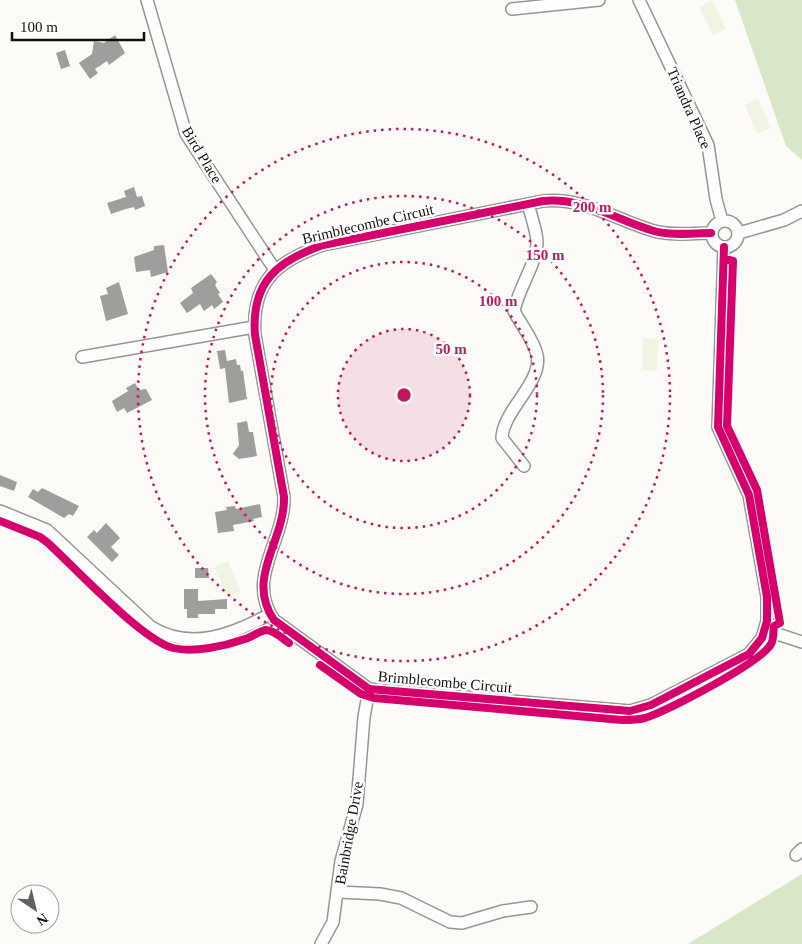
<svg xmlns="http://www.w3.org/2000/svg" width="802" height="944" viewBox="0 0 802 944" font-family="Georgia,serif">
<rect width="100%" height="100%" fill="#fcfbf7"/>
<!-- forest -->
<path fill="#d8e7c7" d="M735 0H802V160L786 146Z
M802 874V944H688Z"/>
<!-- pitch -->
<path fill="#f0f4e2" d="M712 0 726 29 713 35 699 7Z
M758 99 771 128 757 134 745 105Z
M643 338 658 339 657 371 642 370Z
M228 561 240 591 227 597 214 567Z"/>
<!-- building -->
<path fill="#a09e9c" d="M115 35 125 53 109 65 107 61 95 69 98 73 90 79 79 63 92 54 94 41 104 43Z
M65 50 70 66 61 69 56 53Z
M134 187 137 197 142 196 145 206 135 210 134 207 126 209 111 214 107 203 126 197 124 191Z
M164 245 168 272 151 277 150 270 136 272 134 257 154 250V246Z
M211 274 217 282 215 285 220 293 218 294 223 302 214 309 212 305 204 311 200 304 187 313 180 303 193 293 191 288Z
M119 282 128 314 106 321 100 296 108 294 106 288Z
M225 350 227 361 236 359 237 365H240L241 371H243L247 399 229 403 225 368 220 369 217 351Z
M135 383 139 390 146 389 152 400 127 413 124 408 117 412 112 401 128 391 126 388Z
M247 421 249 432H253L257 456 239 459 233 454 239 445 237 423Z
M0 475 17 482 14 491 0 486Z
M42 488 79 506 73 516 69 514 64 518 28 497 33 489 38 492Z
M260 504 262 517 253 519 254 521 233 525 234 531 218 533 215 512 227 510 226 507 235 506 236 509Z
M106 523 120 538 111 547 119 555 112 562 87 537 94 530 97 533Z
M195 568H208L209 578H195Z
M184 589H198V601L227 599V609H215V614H198V618H187V609H184Z"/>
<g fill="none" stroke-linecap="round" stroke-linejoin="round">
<!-- minor casing -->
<g stroke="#969694" stroke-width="14">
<path id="minor" d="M147 0 186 134 275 270
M639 0 708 145 716 199 722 221
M512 9 599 0
M712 234a13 13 0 1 1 26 0a13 13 0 1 1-26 0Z
M711 233C693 233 672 236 654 231 616 220 584 197 543 201L323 245C277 261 251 282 255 335L284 497C285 541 245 578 274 620L369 689 630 711 651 705 749 654 762 638 767 621V597L749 495 718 427 724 247
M739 233 784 220 802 211
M82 357 254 327
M524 466 502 438C503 410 543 382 537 355 534 340 521 325 514 311 518 289 536 265 537 243 537 231 531 216 528 204
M0 511 47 530 151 627C190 651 232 635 270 614
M765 630 802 642
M796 855 802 849
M339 892 380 894 401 898 450 922 462 923 503 911 531 907
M321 944 333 922 341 861 357 804 364 717 369 689"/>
</g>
<!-- minor -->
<use href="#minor" stroke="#fffefe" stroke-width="11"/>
<!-- cycleway casing -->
<g stroke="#fff" stroke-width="11">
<path id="cycleway" d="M711 233C693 233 672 236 654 231 616 220 584 197 543 201L323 245C277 261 251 282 255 335L284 497C285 541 245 578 274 620L369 689 630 711 651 705 749 654 762 638 767 621V597L749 495 718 427 724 247
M0 521 40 537 48 543C75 568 142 640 173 648 194 653 225 646 245 639 252 637 259 631 266 630 274 630 283 639 289 643
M320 665 361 694 374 698 622 720C629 720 637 720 645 718 667 711 762 662 771 644 774 640 773 631 774 626L780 623 757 490 727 426 733 261 729 260"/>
</g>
<!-- cycleway -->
<use href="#cycleway" stroke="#d6006c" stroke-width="8"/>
</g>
<!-- distance rings -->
<circle cx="404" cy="395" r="66" fill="#c2185b" fill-opacity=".12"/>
<g fill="none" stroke="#c2185b" stroke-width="2.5" stroke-dasharray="2.5 5">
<circle cx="404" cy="395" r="66"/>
<circle cx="404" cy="395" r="133"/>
<circle cx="404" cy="395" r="199"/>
<circle cx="404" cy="395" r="266"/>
</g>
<g text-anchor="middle" stroke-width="5" stroke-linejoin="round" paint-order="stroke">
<!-- street labels -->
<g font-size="15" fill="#101010" stroke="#fff">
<text transform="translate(689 108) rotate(66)" y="5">Triandra Place</text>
<text transform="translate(202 155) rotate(59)" y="5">Bird Place</text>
<text transform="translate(368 224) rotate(-13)" y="5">Brimblecombe Circuit</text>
<text transform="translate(445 682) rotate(5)" y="5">Brimblecombe Circuit</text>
<text transform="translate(349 833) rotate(-80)" y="5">Bainbridge Drive</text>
</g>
</g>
<circle cx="404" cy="395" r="8" fill="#c2185b" stroke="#fff" stroke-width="2.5"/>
<g font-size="15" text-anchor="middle" font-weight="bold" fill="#c2185b" stroke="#fff" stroke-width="5" stroke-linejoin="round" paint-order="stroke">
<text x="592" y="212">200 m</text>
<text x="545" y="260">150 m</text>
<text x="498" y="306">100 m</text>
<text x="451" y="354">50 m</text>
</g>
<!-- north arrow -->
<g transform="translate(35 909) rotate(145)"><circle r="24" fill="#ffffff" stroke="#9f9f9f"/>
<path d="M0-4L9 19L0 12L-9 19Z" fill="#636261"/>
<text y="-8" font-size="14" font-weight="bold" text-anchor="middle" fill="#101010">N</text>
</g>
<!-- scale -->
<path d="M12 32v8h132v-8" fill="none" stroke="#101010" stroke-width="2.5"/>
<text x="20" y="32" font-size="15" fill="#101010" stroke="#ffffff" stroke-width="4" paint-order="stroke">100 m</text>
</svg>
